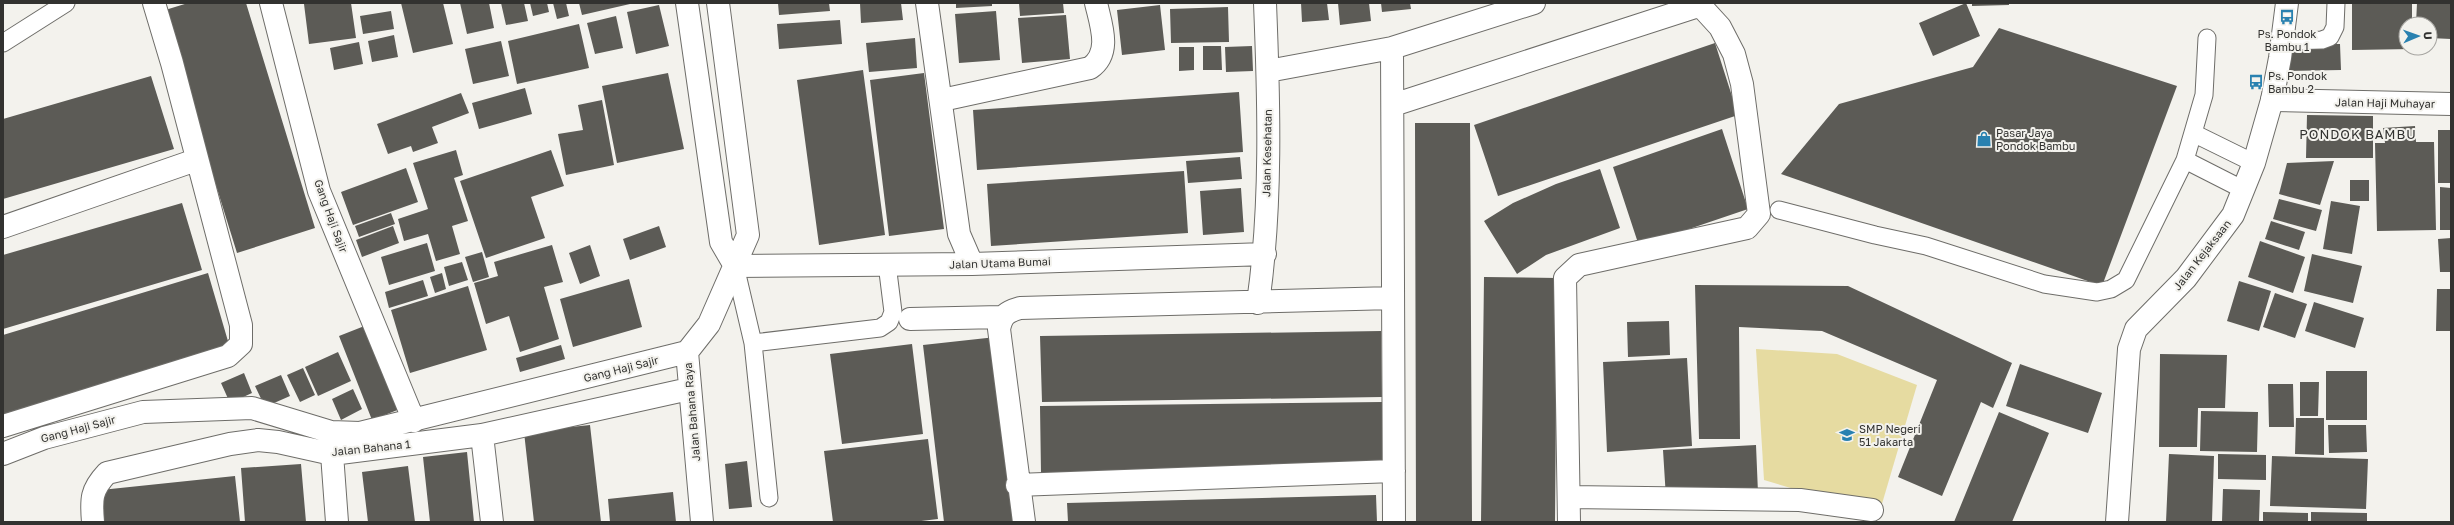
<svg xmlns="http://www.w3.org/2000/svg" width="2454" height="525" viewBox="0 0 2454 525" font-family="'Golos Text',sans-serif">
<rect width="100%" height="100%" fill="#f3f2ed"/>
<!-- green -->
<path fill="#e6dba1" d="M1756 349 1837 354 1917 385 1879 514 1764 480Z"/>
<!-- building -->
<path fill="#5c5b56" d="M188 3H246L315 228 237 253 162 11Z
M313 3H351L356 38 309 44 304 4Z
M401 3H443L453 44 413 53Z
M460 3H489L494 28 467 34Z
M501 3H524L528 21 506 25Z
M530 3H547L549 12 533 16Z
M553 3H566L569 16 557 19Z
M579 3H630V4L582 15Z
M778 3H829L830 11 779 15Z
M860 3H901L903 20 861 23Z
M956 3H992V6L956 8Z
M1019 3H1063L1064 13 1020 16Z
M1301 3H1327L1329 20 1302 22Z
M1338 3H1369L1371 21 1340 25Z
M1381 3H1410L1411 9 1382 12Z
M1966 3 1980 36 1933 56 1919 23Z
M1972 3H2009V5L1972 6Z
M2352 3H2412V24H2406V48L2412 49 2352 50Z
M2417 3H2451V39L2430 38V24H2416Z
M659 5 669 46 636 54 627 12Z
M1160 5 1165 50 1122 55 1117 10Z
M1228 7 1229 42 1171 43 1170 9Z
M391 11 394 29 363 34 360 16Z
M996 11 1000 60 959 63 955 14Z
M1066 15 1070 59 1022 63 1018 18Z
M616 16 623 48 595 54 587 23Z
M840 20 842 44 779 49 777 24Z
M579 24 589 68 517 84 508 41Z
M1999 28 2177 86 2102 286 1781 174 1839 104 1973 67Z
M394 35 398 57 372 62 368 41Z
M915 38 917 68 869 72 866 43Z
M501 41 509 76 473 84 465 49Z
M359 42 363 64 334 70 330 48Z
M1715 43 1738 115 1498 196 1474 125Z
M2286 44H2340L2341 70 2286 71Z
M1203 46H1221L1222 70H1203Z
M1252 46 1253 71 1226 72 1225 47Z
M1179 47H1194V70L1179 71Z
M863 70 885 235 819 245 797 80Z
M668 73 684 149 617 163 602 86Z
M924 73 944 229 889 236 870 80Z
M151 76 174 149 3 199V119Z
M525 88 532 114 479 129 472 103Z
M1239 92 1243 152 977 170 973 110Z
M461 93 469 113 432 127 438 143 413 152 411 146 388 154 377 124Z
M602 100 614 165 566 175 558 134 583 130 578 105Z
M2307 115 2373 116V158H2306Z
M1415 123H1470L1472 522H1416Z
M2415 126 2416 142H2434L2436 230 2377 231 2375 143H2385L2383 128Z
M1722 129 1748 209 1639 246 1613 167Z
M2438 130H2451V183H2438Z
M456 150 463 175 454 178 468 221 452 226 460 254 436 261 428 234 404 241 398 219 428 209 413 163Z
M551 150 564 186 531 197 545 238 486 258 460 181Z
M1240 157 1242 179 1188 183 1186 161Z
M2334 161 2320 205 2279 194 2287 163Z
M406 168 418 202 353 225 341 192Z
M1600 169 1620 228 1546 255 1517 274 1484 221 1513 203 1556 184Z
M1184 171 1188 233 991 246 987 184Z
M2350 180H2369V201H2350Z
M2440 187 2451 188V230H2440Z
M1241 188 1244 232 1203 235 1200 191Z
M2279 199 2322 210 2316 231 2273 219Z
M2331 201 2360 206 2352 254 2323 249Z
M182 203 202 270 3 329V255Z
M391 213 395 224 359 237 355 226Z
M2271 221 2305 232 2299 250 2265 239Z
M393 226 399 243 362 257 356 240Z
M659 226 666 247 630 260 623 239Z
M2451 238V272H2440L2438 239Z
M2260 241 2305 257 2293 293 2248 277Z
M427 243 435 271 389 285 381 257Z
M552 245 563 282 544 287 559 339 520 352 509 316 486 324 474 283 498 276 494 262Z
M590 245 600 276 580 284 569 253Z
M482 252 489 277 473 282 465 257Z
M2312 254 2362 266 2353 303 2304 291Z
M462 262 468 280 449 286 444 267Z
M208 273 230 348 3 416V335Z
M442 273 446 289 435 293 430 277Z
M1484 277 1557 278 1555 522H1481Z
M629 279 642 327 573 347 560 299Z
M423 280 428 296 389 308 385 292Z
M2239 281 2271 291 2259 331 2227 321Z
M1695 285 1848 286 2012 363 1993 408 1981 402 1942 496 1898 477 1937 380 1822 331 1739 327 1740 439H1699Z
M468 286 487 350 410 373 391 310Z
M2437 289H2451V331H2436Z
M2275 293 2307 304 2295 338 2263 327Z
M2314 302 2364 318 2355 348 2305 331Z
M1669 321 1670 355 1628 357 1627 322Z
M367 325 400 409 372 420 339 336Z
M1381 331 1382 397 1042 402 1040 336Z
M996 337 1017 522H944L923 345Z
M912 344 923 434 842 444 830 354Z
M561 345 565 359 520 372 516 358Z
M338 352 351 381 318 396 305 367Z
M2160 354 2227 355 2225 408H2198L2197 447H2159Z
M1687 358 1692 446 1607 452 1603 362Z
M2020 364 2102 393 2088 433 2006 406Z
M303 368 315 395 300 402 287 375Z
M2326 371H2367V420H2326Z
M244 373 252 393 230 403 221 383Z
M281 375 290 396 265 407 255 386Z
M2300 382H2319L2318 416H2300Z
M2268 384H2293L2294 427H2269Z
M353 389 362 409 341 420 332 399Z
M1382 402 1383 469 1041 473 1040 406Z
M2201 411 2258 412 2257 452 2200 451Z
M1999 412 2049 433 2012 522H1954Z
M2296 418H2324V455L2295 454Z
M590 425 601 522H534L524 432Z
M2328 425H2366L2367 452 2329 453Z
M928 439 938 519 913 522H833L824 451Z
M1756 445 1758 493 1666 498 1663 450Z
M467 452 474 522H430L423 457Z
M2169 454 2214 456 2212 522H2166Z
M2218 454 2266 455V480L2218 479Z
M2272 456 2368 459 2366 509 2270 506Z
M747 461 752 507 729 509 725 464Z
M301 464 306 522H245L241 468Z
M408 466 415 522H368L362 472Z
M235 476 240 522H104L101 490Z
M2223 489 2260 490 2259 522H2222Z
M673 492 676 522H610L608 499Z
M1376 495 1377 522H1068L1067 503Z
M2263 512 2308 513V522H2263Z
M2311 512 2367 513V522H2311Z"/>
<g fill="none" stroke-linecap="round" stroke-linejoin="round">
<!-- lane casing -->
<g stroke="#6e6d69" stroke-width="19">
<path id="lane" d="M2283 41 2322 40 2330 37 2335 27 2336 3
M3 43 66 3
M2193 133 2254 163
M2185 160 2244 190
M1779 210 1875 235 1926 246 2044 284 2097 292 2111 289 2126 280 2185 160 2204 95 2207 38
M735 266 753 343 769 498
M753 343 880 328 889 322 893 312 887 264"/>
</g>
<!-- street casing -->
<g stroke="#6e6d69" stroke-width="24">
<path id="street" d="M271 3 319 191 414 421
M687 3 721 242 735 266
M927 3 959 234 972 264
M1392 48 1394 522
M1268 71 1392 48 1534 3
M942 100 1090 68C1112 53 1101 25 1096 3
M2272 100 2451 104
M1393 105 1698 6
M3 227 196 160
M735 266 972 264 1265 254
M1258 303C1272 206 1269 101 1265 3
M910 319 1001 317
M3 426 228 356 241 344V325L172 63 154 3
M482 435 492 522
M3 454 44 438 143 412 252 408 331 432 360 433 687 352
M332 454 337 522
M1017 485 1394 471
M1569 497 1800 500 1872 510
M93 522C91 499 91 490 107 473L230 444 258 440 278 442 332 454 482 435 689 389
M702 522 687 352 709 324 748 235 718 3
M1024 522 999 329C1002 315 1006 312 1020 308L1393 298
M1569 522 1565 278 1579 265 1747 228 1759 214 1742 84 1734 54 1720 27 1698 3"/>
</g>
<!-- secondary casing -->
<g stroke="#6e6d69" stroke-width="24">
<path id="secondary" d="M2117 522 2129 349 2136 329 2186 278 2233 215 2254 163 2272 100 2280 58 2287 3"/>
</g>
<!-- lane -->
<use href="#lane" stroke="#fff" stroke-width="17"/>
<!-- street -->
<use href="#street" stroke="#fff" stroke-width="22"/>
<!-- secondary -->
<use href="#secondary" stroke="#fff" stroke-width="22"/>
</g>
<!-- icons -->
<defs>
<g id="bus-bare" transform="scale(1.2)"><path d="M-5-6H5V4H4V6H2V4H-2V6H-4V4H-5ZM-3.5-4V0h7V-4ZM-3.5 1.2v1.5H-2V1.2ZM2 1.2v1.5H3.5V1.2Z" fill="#2981b0" stroke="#f3f2ed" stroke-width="2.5" paint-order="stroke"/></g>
<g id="shop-bare" transform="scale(1.2)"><path d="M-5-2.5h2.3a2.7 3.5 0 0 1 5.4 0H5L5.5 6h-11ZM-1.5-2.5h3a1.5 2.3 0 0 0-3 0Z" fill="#2981b0" stroke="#f3f2ed" stroke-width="2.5" paint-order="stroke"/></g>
<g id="school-bare" transform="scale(1.2)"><path d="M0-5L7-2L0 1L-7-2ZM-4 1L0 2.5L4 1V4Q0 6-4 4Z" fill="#2981b0" stroke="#f3f2ed" stroke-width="2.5" paint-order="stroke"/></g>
</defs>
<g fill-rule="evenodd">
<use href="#bus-bare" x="2287" y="17"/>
<use href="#bus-bare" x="2256" y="82"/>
<use href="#shop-bare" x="1984" y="139"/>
<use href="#school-bare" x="1847" y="435"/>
</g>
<g text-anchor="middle" stroke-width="4" stroke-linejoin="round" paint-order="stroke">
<!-- poi labels -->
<g font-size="11" fill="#323230" stroke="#f3f2ed" text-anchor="start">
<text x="2287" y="38" text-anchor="middle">Ps. Pondok<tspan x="2287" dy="13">Bambu 1</tspan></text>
<text x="2268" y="80">Ps. Pondok<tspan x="2268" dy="13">Bambu 2</tspan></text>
<text x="1996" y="137">Pasar Jaya<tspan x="1996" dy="13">Pondok Bambu</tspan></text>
<text x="1859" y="433">SMP Negeri<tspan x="1859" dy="13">51 Jakarta</tspan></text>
</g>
<!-- street labels -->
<g font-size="11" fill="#323230" stroke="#f3f2ed">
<text transform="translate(2385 103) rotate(1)" y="4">Jalan Haji Muhayar</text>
<text transform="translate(1267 153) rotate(-89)" y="4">Jalan Kesehatan</text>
<text transform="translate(331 216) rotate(70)" y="4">Gang Haji Sajir</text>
<text transform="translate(2202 255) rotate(-52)" y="4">Jalan Kejaksaan</text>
<text transform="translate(1000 263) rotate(-2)" y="4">Jalan Utama Bumai</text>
<text transform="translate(621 369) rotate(-14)" y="4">Gang Haji Sajir</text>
<text transform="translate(692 412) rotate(-95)" y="4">Jalan Bahana Raya</text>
<text transform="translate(78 429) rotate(-15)" y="4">Gang Haji Sajir</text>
<text transform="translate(371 448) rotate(-6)" y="4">Jalan Bahana 1</text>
</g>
<!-- quarter labels -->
<g font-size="13" letter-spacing="1" fill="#323230" stroke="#f3f2ed">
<text x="2358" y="139">PONDOK BAMBU</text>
</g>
</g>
<!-- border -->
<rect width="2454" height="525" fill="none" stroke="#323230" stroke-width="8"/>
<!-- north arrow -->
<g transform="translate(2418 36) rotate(88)"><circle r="19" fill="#f3f2ed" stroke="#a6a5a1"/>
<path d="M0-3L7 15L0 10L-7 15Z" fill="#2981b0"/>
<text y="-6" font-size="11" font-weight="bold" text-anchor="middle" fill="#323230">U</text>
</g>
</svg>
